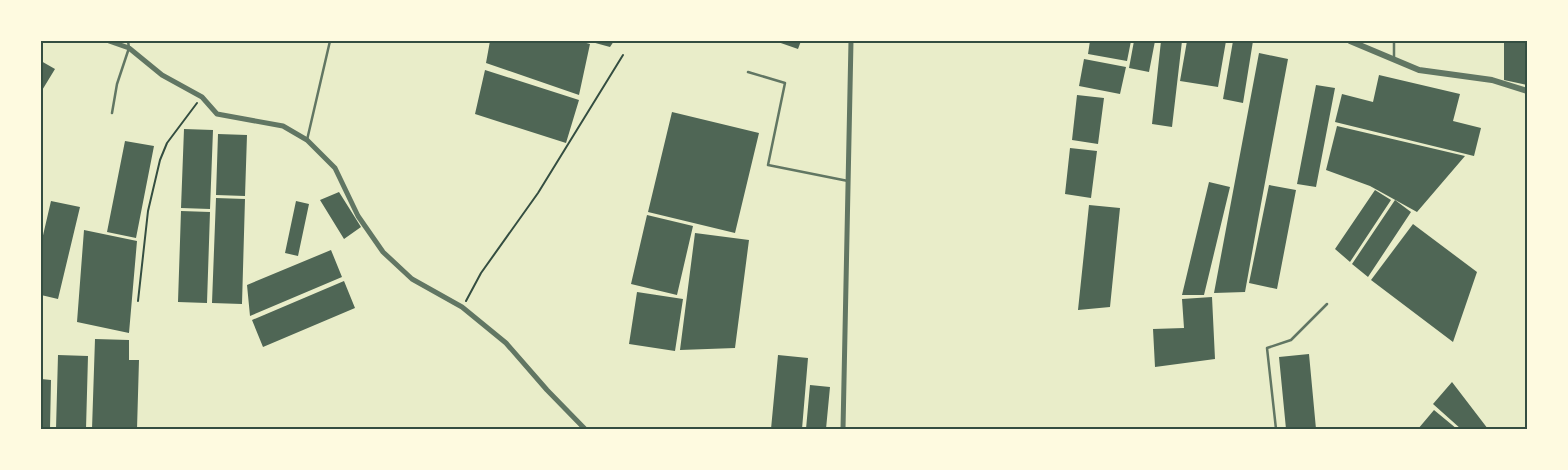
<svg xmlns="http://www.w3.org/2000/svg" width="1568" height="470" viewBox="0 0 1568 470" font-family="'Fira Sans Condensed',sans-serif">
<rect width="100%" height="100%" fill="#e9edc9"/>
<!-- building -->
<path fill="#4f6655" d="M490 41H579L590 44 579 95 486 63Z
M588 41H614L610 47Z
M775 41H801L798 49Z
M1090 41H1131L1127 61 1088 54Z
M1134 41H1155L1149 72 1129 68Z
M1161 41H1182L1172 127 1152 124Z
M1187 41H1226L1218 87 1180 81Z
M1233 41H1253L1243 103 1223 99Z
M1504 41H1527V85L1504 80Z
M1259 53 1288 59 1258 220 1245 292 1214 293Z
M1084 59 1126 67 1120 94 1079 86Z
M41 61 55 69 41 92Z
M485 70 579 100 566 143 475 114Z
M1379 75 1460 94 1453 121 1481 128 1474 156 1335 122 1342 94 1373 102Z
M1316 85 1335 88 1316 187 1297 184Z
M1077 95 1104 98 1098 144 1072 140Z
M672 112 759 133 735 233 648 212Z
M1337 126 1465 156 1417 212 1370 186 1326 170Z
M184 129 213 130 210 209 181 208Z
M218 134 247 135 245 196 216 195Z
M125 141 154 146 136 238 107 232Z
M1070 148 1097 151 1091 198 1065 194Z
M1209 182 1230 187 1204 295H1182Z
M1269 185 1296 190 1277 289 1249 283Z
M1375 190 1391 200 1350 262 1335 249Z
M339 192 361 227 344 239 320 200Z
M216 198 245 199 242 304 212 303Z
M1395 200 1411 212 1368 277 1352 264Z
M51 201 80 207 58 299 41 295V244Z
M296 201 309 204 298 256 285 253Z
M1089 205 1120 208 1110 307 1078 310Z
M181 211 210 212 207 303 178 302Z
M647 215 693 226 677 295 631 284Z
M1413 224 1477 272 1453 342 1371 280Z
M84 230 137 241 129 333 77 322Z
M695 233 749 240 735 348 680 350Z
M331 250 342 277 250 316 247 285Z
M344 281 355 308 263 347 252 320Z
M637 292 683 299 675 351 629 344Z
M1212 297 1215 359 1155 367 1153 329 1184 328 1182 299Z
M95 339 129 340V360H139L137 429H92Z
M1309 354 1316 429H1286L1279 357Z
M58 355 88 356 86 429H56Z
M778 355 808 358 802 429H771Z
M41 379 51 380 50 429H41Z
M1452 382 1488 429H1461L1433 404Z
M810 385 830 387 826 429H806Z
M1434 410 1457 429H1418Z"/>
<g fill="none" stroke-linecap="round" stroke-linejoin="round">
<!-- path -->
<path stroke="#344e41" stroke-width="2" d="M138 301 148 211 160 160 167 143 197 103
M466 301 481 273 538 193 623 55"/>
<!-- service -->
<path stroke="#617663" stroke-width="2.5" d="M1394 41V59
M748 72 785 83 768 165 848 181
M112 113 117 84 129 48 128 41
M307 140 330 41
M1276 429 1267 348 1291 340 1327 304"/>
<!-- minor -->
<path stroke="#617663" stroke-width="5" d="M109 41 129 48 162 75 202 97 217 114 283 126 307 140 335 168 358 216 383 252 412 279 462 307 506 343 547 390 585 429
M843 429 851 41"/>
<!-- tertiary -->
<path stroke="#617663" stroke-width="6" d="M1350 41 1419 70 1492 80 1527 91"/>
</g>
<!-- border -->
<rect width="1568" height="470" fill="none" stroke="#fefae0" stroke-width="85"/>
<rect x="42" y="42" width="1484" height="386" fill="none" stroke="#344e41" stroke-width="2"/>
</svg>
